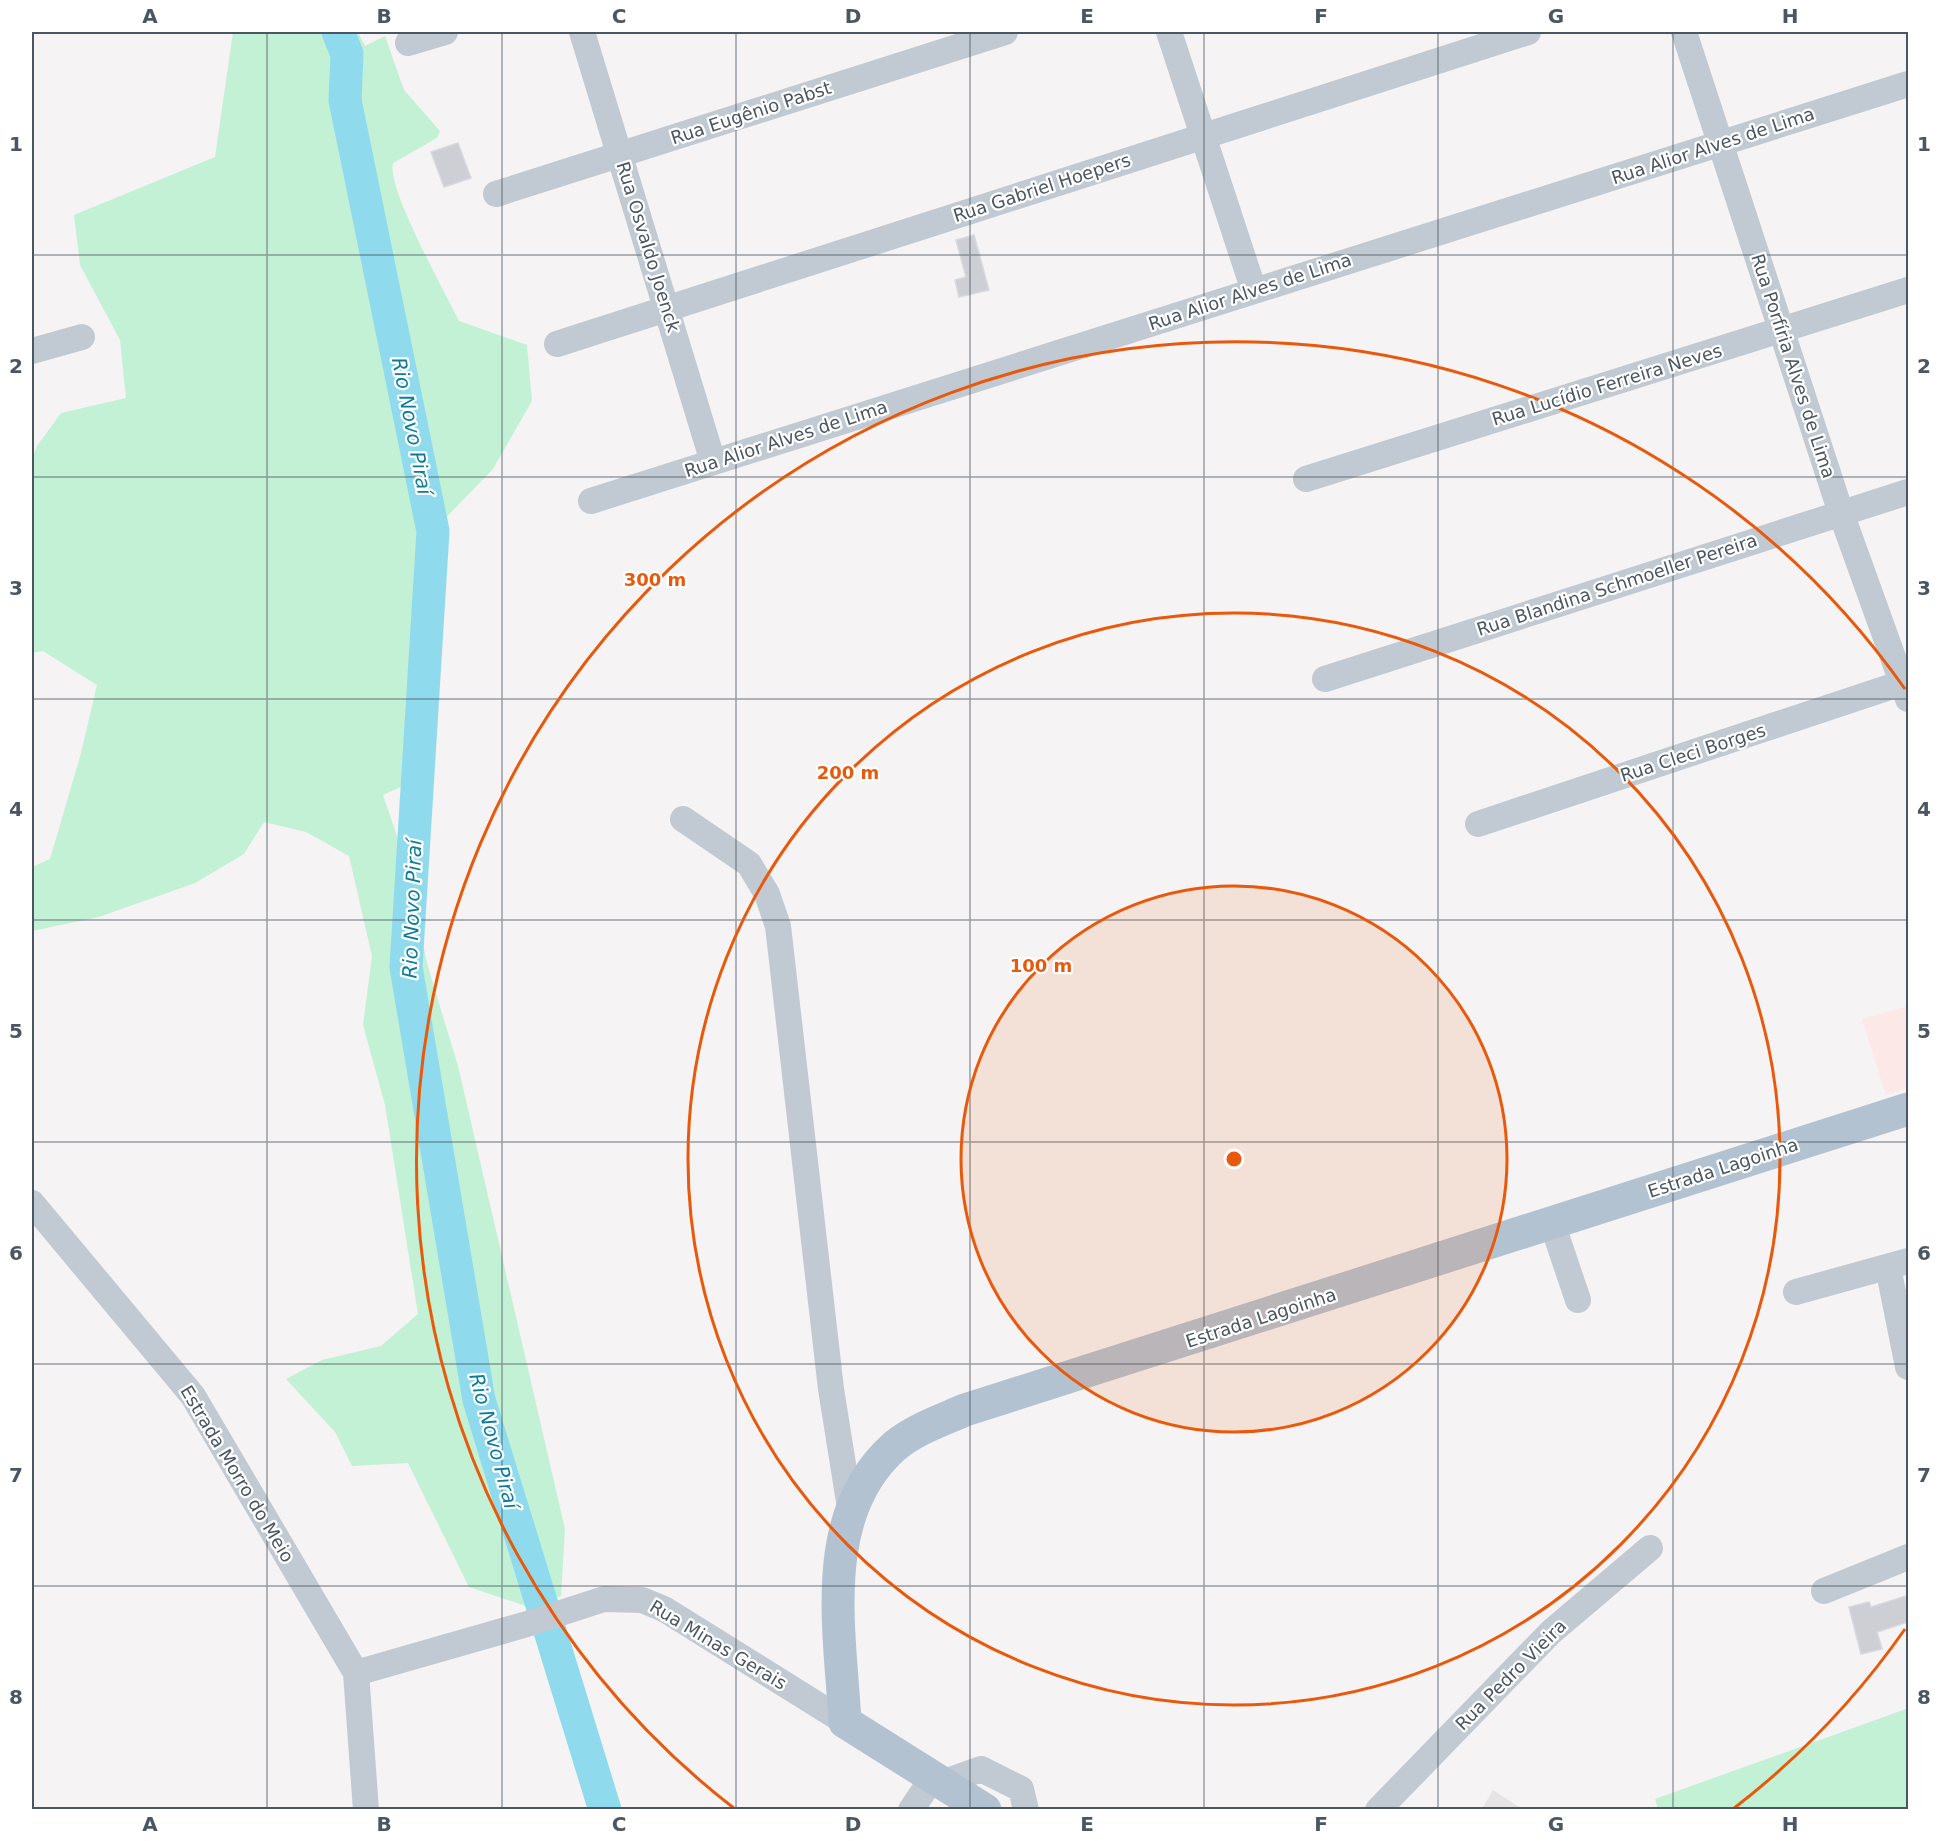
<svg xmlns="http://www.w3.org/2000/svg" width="1940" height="1841" viewBox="0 0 1940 1841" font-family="'DejaVu Sans',sans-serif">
<rect width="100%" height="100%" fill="#f5f3f3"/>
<!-- education -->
<path fill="#e6e4e5" d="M1493 1790 1522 1809H1482Z"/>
<!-- medical -->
<path fill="#fce8e6" d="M1908 1006V1088L1886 1095 1862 1019Z"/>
<!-- green -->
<path fill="#c3f1d5" d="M233 32H358L365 46 385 36 404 90 440 131 437 138 393 163C386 187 446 294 459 321L527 345 532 401 493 469 433 531 418 779 383 795 399 842 428 967 458 1066 565 1529 561 1596 529 1607 469 1587 408 1463 352 1466 335 1432 286 1379 322 1360 381 1346 418 1314 385 1105 363 1025 372 956 349 856 306 832 264 822 244 854 195 883 99 917 32 931V867L50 859 81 753 97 685 43 651 32 653V460L37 446 61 413 126 398 120 340 80 265 74 215 215 157Z
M1906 1709 1908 1718V1809H1658L1655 1799Z"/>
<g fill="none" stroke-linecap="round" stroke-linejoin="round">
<!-- river -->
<path stroke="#90daee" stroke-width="33" d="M338 32 347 54 345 100 433 531 406 967 479 1400 605 1810"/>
</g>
<!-- building -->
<path fill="#cdcfd5" stroke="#d7d9de" stroke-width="1.5" d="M458 143 471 178 444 187 431 152Z
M974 235 989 290 959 297 955 280 966 277 956 240Z
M1906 1596 1908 1622 1877 1632 1882 1649 1861 1654 1849 1607 1869 1602 1871 1607Z"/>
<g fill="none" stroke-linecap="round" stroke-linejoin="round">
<!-- minor -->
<path stroke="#c1cad2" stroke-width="26" d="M582 32 713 462
M1169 32 1254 291
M1684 32 1841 513 1908 699
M408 43 445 32
M496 194 1005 32
M557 344 1528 32
M32 351 82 337
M1306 479 1908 290
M591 501 1908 84
M1325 679 1908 492
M683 819 749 864 767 894 778 926 831 1389 850 1508
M1478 824 1908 681
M32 1203 193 1396 356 1673 366 1810
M1552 1223 1578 1300
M1888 1267 1908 1367
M1796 1292 1908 1261
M1824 1591 1908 1557
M356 1673 527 1624 604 1599 642 1600 664 1609 845 1722
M942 1783 981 1769 1021 1789 1026 1810
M911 1810 933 1777
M1378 1810 1551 1632 1650 1548"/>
<!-- major -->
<path stroke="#b3c2d1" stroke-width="33" d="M985 1810 845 1722C840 1629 817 1513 896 1445 916 1429 942 1420 965 1410L1908 1109"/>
</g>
<!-- grid -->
<path fill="none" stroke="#4a5661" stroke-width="1.5" stroke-opacity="0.55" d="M267 32V1810M502 32V1810M736 32V1810M970 32V1810M1204 32V1810M1438 32V1810M1673 32V1810M32 255H1908M32 477H1908M32 699H1908M32 920H1908M32 1142H1908M32 1364H1908M32 1586H1908"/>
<!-- distance rings -->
<circle cx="1234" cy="1159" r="273" fill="#e8590c" fill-opacity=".12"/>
<g fill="none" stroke="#e8590c" stroke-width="3">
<circle cx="1234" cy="1159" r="273"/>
<circle cx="1234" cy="1159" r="546"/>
<path d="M1905 1629A819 819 0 0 1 1733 1809M735 1809A819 819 0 1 1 1905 689"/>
</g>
<g text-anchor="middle" stroke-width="4.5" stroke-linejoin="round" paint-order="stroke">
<!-- street labels -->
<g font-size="18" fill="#4a5661" stroke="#fff">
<text transform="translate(751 113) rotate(-18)" y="6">Rua Eugênio Pabst</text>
<text transform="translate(1713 146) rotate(-18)" y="6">Rua Alior Alves de Lima</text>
<text transform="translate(1042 188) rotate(-18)" y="6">Rua Gabriel Hoepers</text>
<text transform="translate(648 247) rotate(73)" y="6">Rua Osvaldo Joenck</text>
<text transform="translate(1250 292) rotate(-18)" y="6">Rua Alior Alves de Lima</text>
<text transform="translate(1793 366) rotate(72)" y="6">Rua Porfíria Alves de Lima</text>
<text transform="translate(1607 385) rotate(-17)" y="6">Rua Lucídio Ferreira Neves</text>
<text transform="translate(786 439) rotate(-18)" y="6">Rua Alior Alves de Lima</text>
<text transform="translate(1617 585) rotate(-18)" y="6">Rua Blandina Schmoeller Pereira</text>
<text transform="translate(1693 753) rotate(-18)" y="6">Rua Cleci Borges</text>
<text transform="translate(1723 1168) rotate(-18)" y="6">Estrada Lagoinha</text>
<text transform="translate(1261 1318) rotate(-18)" y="6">Estrada Lagoinha</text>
<text transform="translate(237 1474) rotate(59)" y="6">Estrada Morro do Meio</text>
<text transform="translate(718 1645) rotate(31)" y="6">Rua Minas Gerais</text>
<text transform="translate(1511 1675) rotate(-45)" y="6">Rua Pedro Vieira</text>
</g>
<!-- water labels -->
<g font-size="20" font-style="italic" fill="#0c7c9b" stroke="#fff">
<text transform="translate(412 426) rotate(79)" y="7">Rio Novo Piraí</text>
<text transform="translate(412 909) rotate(-88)" y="7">Rio Novo Piraí</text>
<text transform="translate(494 1441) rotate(75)" y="7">Rio Novo Piraí</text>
</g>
</g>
<circle cx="1234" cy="1159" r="9" fill="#e8590c" stroke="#fff" stroke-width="3"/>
<g font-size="18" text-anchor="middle" font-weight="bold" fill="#e8590c" stroke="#fff" stroke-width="4.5" stroke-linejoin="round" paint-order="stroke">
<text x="655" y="586">300 m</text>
<text x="848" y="779">200 m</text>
<text x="1041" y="972">100 m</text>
</g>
<!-- border -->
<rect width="1940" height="1841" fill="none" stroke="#ffffff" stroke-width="66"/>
<rect x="33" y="33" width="1874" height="1775" fill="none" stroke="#4a5661" stroke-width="2"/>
<g font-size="20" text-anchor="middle" font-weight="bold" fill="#4a5661">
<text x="150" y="23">A</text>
<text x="384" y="23">B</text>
<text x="619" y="23">C</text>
<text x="853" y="23">D</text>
<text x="1087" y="23">E</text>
<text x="1321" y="23">F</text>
<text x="1556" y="23">G</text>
<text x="1790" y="23">H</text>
<text x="16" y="151">1</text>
<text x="1924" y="151">1</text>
<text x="16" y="373">2</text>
<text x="1924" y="373">2</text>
<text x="16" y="595">3</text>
<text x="1924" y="595">3</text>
<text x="16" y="816">4</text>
<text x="1924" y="816">4</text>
<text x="16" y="1038">5</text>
<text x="1924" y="1038">5</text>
<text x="16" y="1260">6</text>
<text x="1924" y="1260">6</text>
<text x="16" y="1482">7</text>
<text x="1924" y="1482">7</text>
<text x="16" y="1704">8</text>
<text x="1924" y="1704">8</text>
<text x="150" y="1831">A</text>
<text x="384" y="1831">B</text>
<text x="619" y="1831">C</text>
<text x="853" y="1831">D</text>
<text x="1087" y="1831">E</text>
<text x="1321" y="1831">F</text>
<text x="1556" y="1831">G</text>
<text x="1790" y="1831">H</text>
</g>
</svg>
